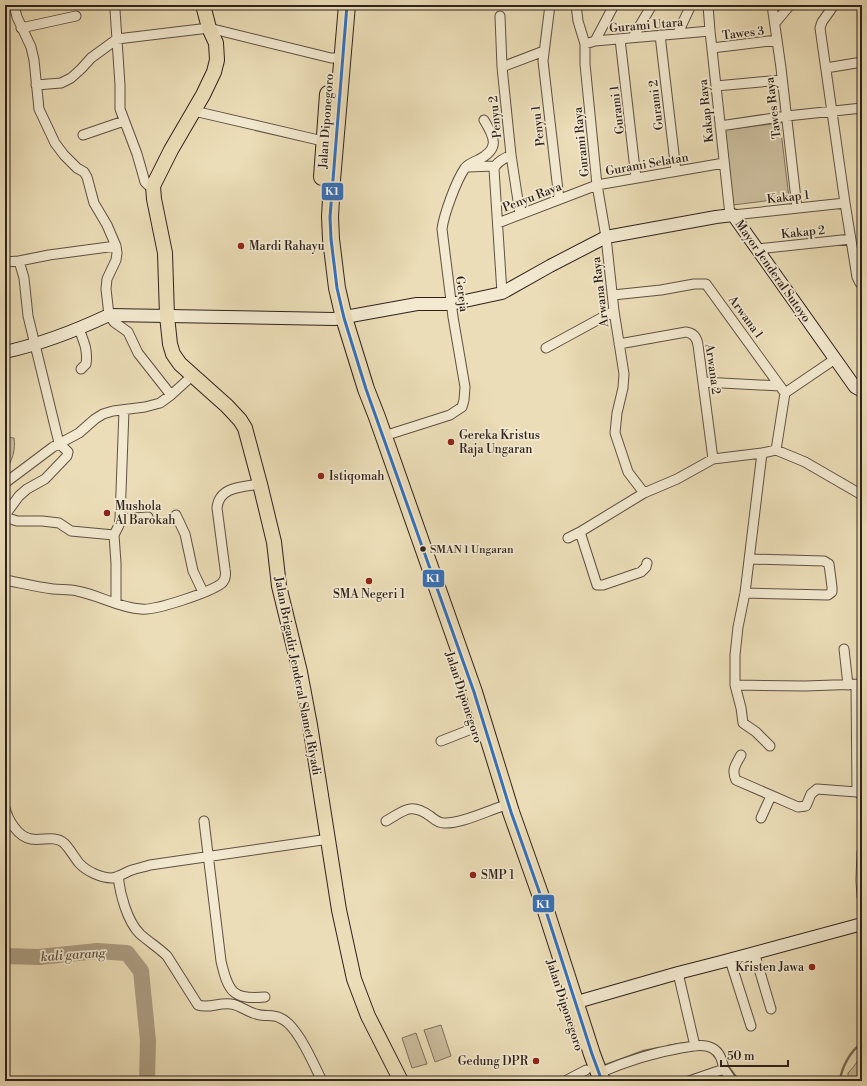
<svg xmlns="http://www.w3.org/2000/svg" width="867" height="1086" viewBox="0 0 867 1086" font-family="'Libre Bodoni',serif">
<rect width="100%" height="100%" fill="#ebddb7"/>
<filter id="stains"><feTurbulence type="fractalNoise" baseFrequency=".005" numOctaves="4"/><feColorMatrix values="0 0 0 0 .2 0 0 0 0 .09 0 0 0 0 .02 0 0 0 .5 -.17"/></filter>
<radialGradient id="worn" r=".72"><stop offset=".6" stop-color="#630" stop-opacity="0"/><stop offset="1" stop-color="#630" stop-opacity=".3"/></radialGradient>
<!-- green -->
<path fill="#cbbd9d" stroke="#7d705c" d="M780 123 789 198 733 205 723 130Z
M6 437 14 438C16 449 12 462 5 471Z
M441 1025 451 1056 435 1062 424 1030Z
M416 1033 427 1064 412 1068 402 1038Z
M862 1044V1081H853L848 1077V1073C857 1063 861 1058 862 1044Z"/>
<g fill="none" stroke-linecap="round" stroke-linejoin="round">
<!-- stream -->
<path stroke="#796c59" stroke-width="2.5" d="M668 1046 687 1043
M727 1065 739 1081
M603 1066 644 1051 659 1048
M840 1081C841 1068 851 1050 862 1043"/>
<!-- river -->
<path stroke="#ab9d82" stroke-width="16" d="M5 956 39 957 97 951 127 953 141 971 148 1041 147 1081"/>
<!-- street casing -->
<g stroke="#5e5143" stroke-width="11">
<path id="street" d="M14 5 17 17 31 47 34 60 39 109 55 143 64 155 77 168 84 172 87 177 94 203 107 225 116 246 117 253 116 260 107 279 106 289 109 315 114 322 128 332 138 353 171 395
M550 5 543 61 559 199
M576 5 578 21 585 44V64L597 185 606 237 614 311 624 374 623 388 617 413 615 433 628 472 644 493
M708 5 710 31 730 215
M772 5 781 68 797 208
M834 5 822 22 820 28 845 203 857 277 860 283H862
M115 10 120 85V109L137 154 145 182 148 185 153 186
M500 16 502 67 511 155 520 214
M775 23 790 5
M21 28 76 16
M678 33 691 5
M660 35 676 171
M633 37 652 5
M620 39 636 178
M595 41 614 5
M585 44 595 41 710 31
M712 48 777 40
M502 67 544 51
M826 68 862 62
M36 85 61 83 71 78 81 69 91 58 117 39 209 28 331 58H342
M716 86 782 80
M194 111 327 142
M720 126 787 116 862 108
M83 135 124 121
M468 167 495 166
M733 215 845 203
M498 223 597 185 724 163
M758 249 851 239
M19 261 49 255 116 246
M5 262 19 261 24 278 28 316 59 443 68 452 67 456 45 479 27 489 19 496 5 515
M502 293 494 169C496 162 505 158 511 155
M613 295 661 290 694 284H706L785 393 835 359
M79 329C84 342 88 350 86 364L81 369
M619 344 686 332C694 333 697 338 698 345L713 459
M546 348 614 311
M703 382 780 386
M384 436 450 415 462 407 464 400 465 387 453 317 442 229C444 214 456 181 465 168 468 164 473 162 478 160 500 149 495 138 484 120
M776 450 805 462 862 495
M762 453 745 593 738 627 735 655V685L805 686 862 684
M5 483 53 447 79 433 95 419 103 414 113 411 145 407 160 403 171 395 192 376
M176 515 185 534 193 571 203 592
M5 517 17 521H42L59 523 71 531 114 535
M120 519 148 517
M580 532 597 585H603L641 572 646 567 647 563
M568 538 580 532 644 493 677 479 713 459 762 453 776 450 785 393
M5 580C21 583 37 587 53 589 61 590 69 589 77 591 99 595 119 608 141 609 155 611 211 592 222 583 226 579 226 574 225 569L217 508C219 486 243 487 260 484
M745 593 828 595 832 592V587L829 564 824 561 750 559
M116 603V563L114 535 119 525 120 519 124 410
M844 649 848 685
M735 685 741 708 743 723 756 732 770 746
M856 685 857 792 862 795
M441 741 474 728
M741 755C736 764 731 770 736 780L798 807 806 806 811 794 817 789 857 792
M5 808C8 820 18 837 31 839 42 841 55 835 64 843 70 849 74 857 79 863 86 871 101 878 112 878 119 877 126 872 132 870 138 868 144 867 150 865L329 839
M761 818 771 796
M204 821 221 961C228 992 233 1000 265 997
M386 821C404 811 410 802 430 816 434 819 438 823 444 823 460 824 485 812 500 807
M862 852 861 880 862 897
M118 876C120 894 127 921 140 934 149 942 159 948 167 956L198 1005C209 1009 219 1002 231 1004 240 1005 247 1012 256 1014 264 1017 273 1014 280 1018 297 1024 314 1065 322 1081
M754 952 771 1009
M730 960 751 1026
M678 973 695 1046
M599 1073C627 1061 651 1053 681 1048 691 1047 702 1043 712 1048 720 1052 722 1060 724 1069
M565 1081 586 1070
M689 1081 724 1069 732 1081"/>
</g>
<!-- secondary casing -->
<g stroke="#2f221c" stroke-width="14">
<path id="secondary" d="M5 352C41 344 75 331 109 315L334 319 417 304H451L502 293 550 266 606 237 716 217 733 215 855 387 862 391
M566 1007 584 1000 678 973 721 962 862 924"/>
</g>
<!-- primary casing -->
<g stroke="#2f221c" stroke-width="16">
<path id="primary" d="M203 5 209 28 216 43 217 60 214 72 203 95 171 150 153 186 154 199 165 253 167 316 170 344 173 354 180 364 227 406 240 420 245 428 260 484 274 542 279 586 300 672 310 725 339 910 354 979 368 1016 401 1081"/>
</g>
<!-- highway casing -->
<g stroke="#2f221c" stroke-width="18">
<path id="highway" d="M347 5 332 180 330 217 331 239 337 288 344 318 366 389 377 417 474 692 511 812 545 908 592 1054 602 1081
M322 177 328 94"/>
</g>
<!-- street -->
<use href="#street" stroke="#f2e9d0" stroke-width="9"/>
<!-- secondary -->
<use href="#secondary" stroke="#f2e9d0" stroke-width="12"/>
<!-- primary -->
<use href="#primary" stroke="#ebddb7" stroke-width="14"/>
<!-- highway -->
<use href="#highway" stroke="#ebddb7" stroke-width="16"/>
<!-- bus-1 casing -->
<g stroke="#f2e9d0" stroke-width="6">
<path id="bus-1" d="M347 5 330 217 331 239 337 288 344 318 366 389 474 692 511 812 545 908 592 1054 602 1081"/>
</g>
<!-- bus-1 -->
<use href="#bus-1" stroke="#3671b9" stroke-width="3"/>
</g>
<!-- markers -->
<g fill="#8f2418" stroke="#f2e9d0" stroke-width="1.5">
<circle cx="241" cy="246" r="4"/>
<circle cx="451" cy="442" r="4"/>
<circle cx="321" cy="476" r="4"/>
<circle cx="107" cy="513" r="4"/>
<circle cx="369" cy="581" r="4"/>
<circle cx="473" cy="875" r="4"/>
<circle cx="812" cy="967" r="4"/>
<circle cx="536" cy="1061" r="4"/>
</g>
<circle fill="#2f221c" stroke="#f2e9d0" stroke-width="1.5" cx="423" cy="549" r="3.5"/>
<g text-anchor="middle" stroke-width="3.5" stroke-linejoin="round" paint-order="stroke">
<!-- bus labels -->
<g font-size="11" fill="#2f221c" stroke="#f2e9d0" text-anchor="start">
<text x="430" y="553">SMAN 1 Ungaran</text>
</g>
<!-- street labels -->
<g font-size="12" fill="#2f221c" stroke="#f2e9d0">
<text transform="translate(646 25) rotate(-5)" y="4">Gurami Utara</text>
<text transform="translate(743 33) rotate(-7)" y="4">Tawes 3</text>
<text transform="translate(656 105) rotate(-97)" y="4">Gurami 2</text>
<text transform="translate(773 108) rotate(-97)" y="4">Tawes Raya</text>
<text transform="translate(617 110) rotate(-97)" y="4">Gurami 1</text>
<text transform="translate(706 111) rotate(-96)" y="4">Kakap Raya</text>
<text transform="translate(495 117) rotate(-96)" y="4">Penyu 2</text>
<text transform="translate(326 121) rotate(-86)" y="4">Jalan Diponegoro</text>
<text transform="translate(538 126) rotate(-97)" y="4">Penyu 1</text>
<text transform="translate(581 142) rotate(-96)" y="4">Gurami Raya</text>
<text transform="translate(647 164) rotate(-10)" y="4">Gurami Selatan</text>
<text transform="translate(532 197) rotate(-21)" y="4">Penyu Raya</text>
<text transform="translate(788 197) rotate(-6)" y="4">Kakap 1</text>
<text transform="translate(803 232) rotate(-6)" y="4">Kakap 2</text>
<text transform="translate(773 271) rotate(55)" y="4">Mayor Jenderal Sutoyo</text>
<text transform="translate(600 292) rotate(-97)" y="4">Arwana Raya</text>
<text transform="translate(462 294) rotate(83)" y="4">Gereja</text>
<text transform="translate(746 317) rotate(54)" y="4">Arwana 1</text>
<text transform="translate(713 369) rotate(82)" y="4">Arwana 2</text>
<text transform="translate(298 676) rotate(79)" y="4">Jalan Brigadir Jenderal Slamet Riyadi</text>
<text transform="translate(464 697) rotate(72)" y="4">Jalan Diponegoro</text>
<text transform="translate(565 1005) rotate(72)" y="4">Jalan Diponegoro</text>
</g>
<!-- poi labels -->
<g font-size="12" fill="#2f221c" stroke="#f2e9d0" text-anchor="start">
<text x="249" y="250">Mardi Rahayu</text>
<text x="459" y="439">Gereka Kristus<tspan x="459" dy="14">Raja Ungaran</tspan></text>
<text x="329" y="480">Istiqomah</text>
<text x="115" y="510">Mushola<tspan x="115" dy="14">Al Barokah</tspan></text>
<text x="369" y="598" text-anchor="middle">SMA Negeri 1</text>
<text x="481" y="879">SMP 1</text>
<text x="804" y="971" text-anchor="end">Kristen Jawa</text>
<text x="528" y="1065" text-anchor="end">Gedung DPR</text>
</g>
<!-- water labels -->
<g font-size="13" font-style="italic" fill="#5a4d40" stroke="#f2e9d0">
<text transform="translate(73 954) rotate(-4)" y="5">kali garang</text>
</g>
</g>
<g stroke="#f2e9d0" stroke-width="1.5">
<rect x="321" y="182" width="23" height="19" rx="4" fill="#3671b9"/>
<rect x="422" y="569" width="23" height="19" rx="4" fill="#3671b9"/>
<rect x="532" y="894" width="23" height="19" rx="4" fill="#3671b9"/>
</g>
<g font-size="11" text-anchor="middle" font-weight="bold" fill="#fff">
<text x="332" y="195">K1</text>
<text x="433" y="582">K1</text>
<text x="543" y="908">K1</text>
</g>
<!-- margin -->
<rect width="867" height="1086" fill="none" stroke="#ebddb7" stroke-width="20"/>
<rect x="6" y="6" width="855" height="1074" fill="none" stroke="#2f221c" stroke-width="2"/>
<rect x="10" y="10" width="847" height="1066" fill="none" stroke="#2f221c"/>
<!-- scale -->
<path d="M721 1060v6h67v-6" fill="none" stroke="#2f221c" stroke-width="2"/>
<text x="727" y="1060" font-size="12" fill="#2f221c" stroke="#f2e9d0" stroke-width="3" paint-order="stroke">50 m</text>
<rect width="100%" height="100%" filter="url(#stains)"/>
<rect width="100%" height="100%" fill="url(#worn)"/>
</svg>
